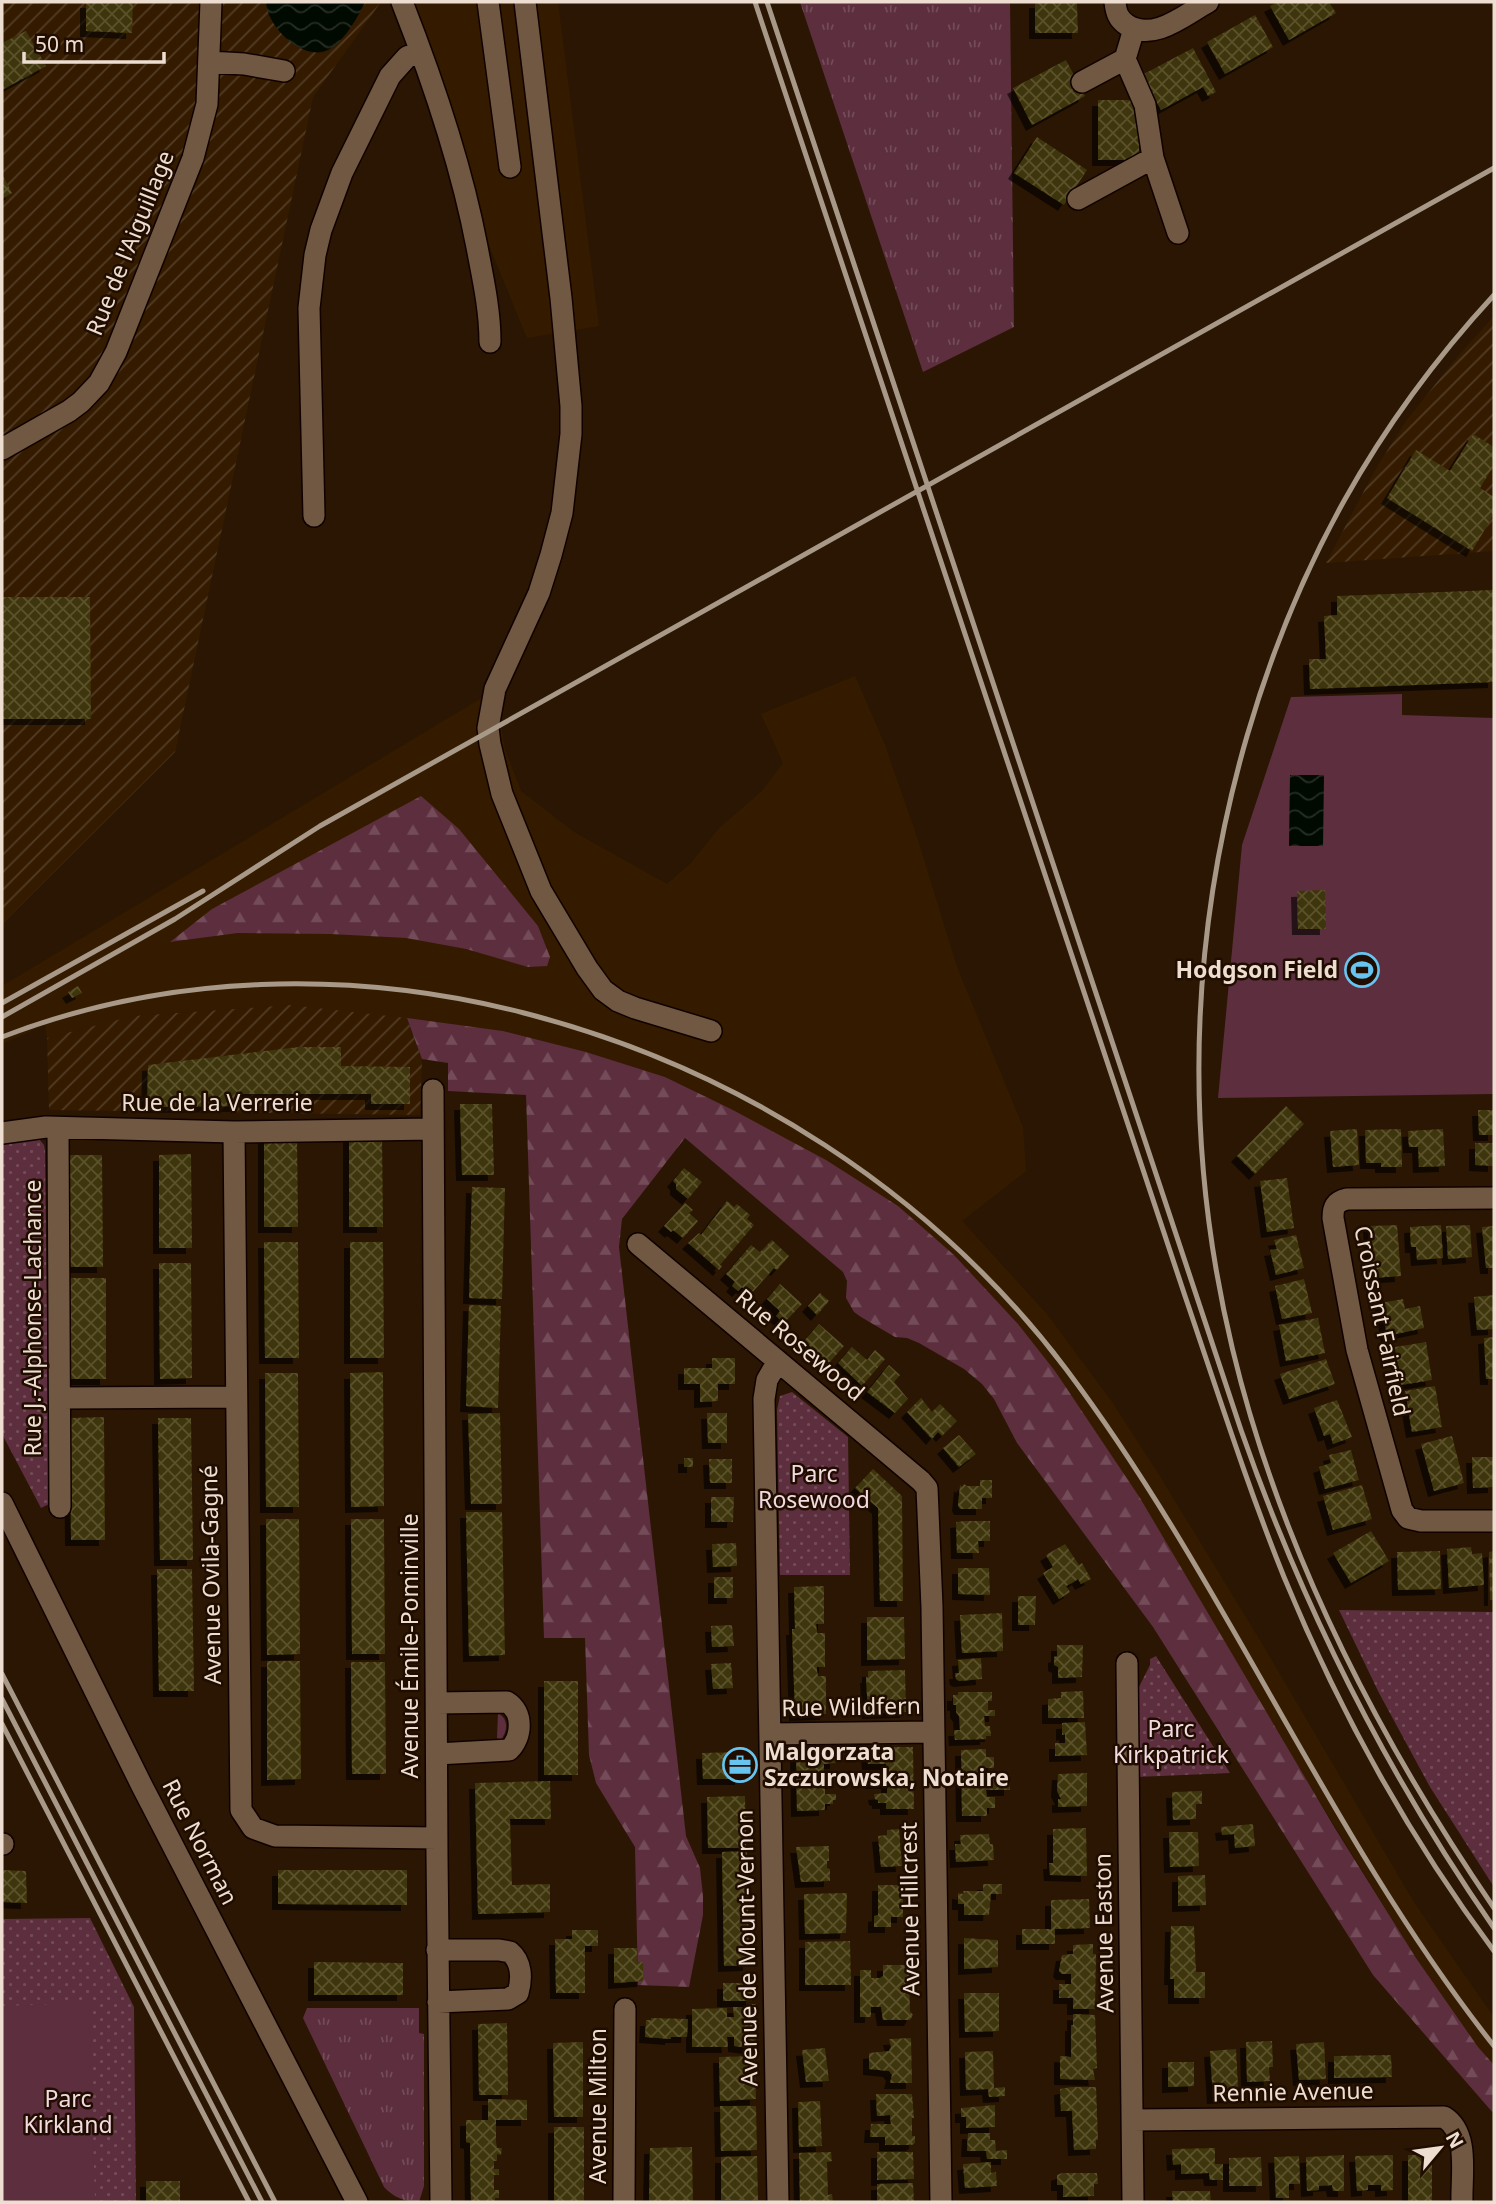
<svg xmlns="http://www.w3.org/2000/svg" width="1496" height="2204" viewBox="0 0 1496 2204" font-family="'Noto Sans',sans-serif">
<defs>
<pattern id="industrial-furrows" width="10" height="10" patternUnits="userSpaceOnUse" patternTransform="scale(1.75)"><rect width="10" height="10" fill="#341b00"/><path d="M-1 1l2-2M0 10L10 0M9 11l2-2" fill="none" stroke="#523c24"/></pattern>
<pattern id="grass-tufts" width="24" height="20" patternUnits="userSpaceOnUse" patternTransform="scale(1.75)"><rect width="24" height="20" fill="#5c2e3e"/><path d="M3 7l-1-3M5 7V3M7 7l1-3M15 17l-1-3M17 17v-4M19 17l1-3" fill="none" stroke="#744c59"/></pattern>
<pattern id="forest-firs" width="22" height="20" patternUnits="userSpaceOnUse" patternTransform="scale(1.75)"><rect width="22" height="20" fill="#5c2e3e"/><path d="M5 1l3.5 6h-7zM16 11l3.5 6h-7z" fill="#744c59"/></pattern>
<pattern id="park-dots" width="8" height="8" patternUnits="userSpaceOnUse" patternTransform="scale(1.75)"><rect width="8" height="8" fill="#5c2e3e"/><path d="M2 2h.1M6 6h.1" fill="none" stroke="#744c59" stroke-width="1.8" stroke-linecap="round"/></pattern>
<pattern id="water-waves" width="16" height="10" patternUnits="userSpaceOnUse" patternTransform="scale(1.75)"><rect width="16" height="10" fill="#010a00"/><path d="M0 5q4-4 8 0t8 0" fill="none" stroke="#262d24"/></pattern>
<pattern id="building-cross-hatch" width="8" height="8" patternUnits="userSpaceOnUse" patternTransform="scale(1.75)"><rect width="8" height="8" fill="#3e3508"/><path d="M0 0l8 8M0 8l8-8" fill="none" stroke="#5a522b"/></pattern>
<filter id="shadow"><feDropShadow dx="-6" dy="6" stdDeviation="0" flood-color="#0009"/></filter>
</defs>
<rect width="100%" height="100%" fill="#2a1602"/>
<!-- built -->
<path fill="#341b00" fill-rule="evenodd" d="M389 2H558L599 326 527 338Z
M855 676 885 745 917 837 957 967 1023 1127 1026 1171 962 1221 1046 1313 1112 1402 1161 1478 1261 1642 1415 1904 1494 2017V2065L1478 2047 1416 1958 1055 1371 1018 1324 954 1255 731 1109 665 1077 586 1052 503 1031 290 1005 133 1016 47 1038 45 1025 2 1044V986L500 687V722L505 749 521 791 574 832 667 884 691 863 719 828 762 791 783 763 761 714ZM459 829 538 926 549 957 466 949 406 938 330 934 238 933 171 942Z"/>
<!-- industrial -->
<path fill="url(#industrial-furrows)" d="M2 2H381L313 97 175 752 2 924Z
M1494 316V551L1326 563 1375 470 1406 421 1458 356Z
M290 1005 407 1018 422 1059 420 1115 49 1110 47 1038 133 1016Z"/>
<!-- grass -->
<path fill="url(#grass-tufts)" d="M800 2H1010L1014 327 923 372Z
M498 1713C509 1719 508 1732 500 1741L497 1738Z
M307 2008H419V2033L424 2034V2186L419 2202C405 2202 393 2197 384 2187L303 2018Z"/>
<!-- forest -->
<path fill="url(#forest-firs)" d="M421 796 459 829 538 926 550 957 547 966 528 967 466 949 406 938 330 934 238 933 170 942 212 909Z
M407 1018 503 1031 586 1052 665 1077 731 1109 826 1160 898 1206 954 1255 1018 1324 1055 1371 1140 1498 1336 1830 1416 1958 1478 2047 1494 2065V2114L1373 1975 1153 1627 1017 1443 994 1399 982 1384 964 1369 919 1343 907 1338 895 1337 861 1317 854 1312 846 1298 847 1281 843 1272 685 1138 622 1219 619 1247 686 1836 700 1868 703 1896V1915L689 1987 638 1985 635 1847 596 1783 589 1755 585 1638H544L526 1095 448 1091V1063L422 1059Z"/>
<!-- park -->
<path fill="url(#park-dots)" d="M39 1139 44 1145 45 1150 49 1504 41 1508 2 1434V1144Z
M792 1392 848 1437 850 1575H780L777 1410 780 1396Z
M1339 1610 1494 1612V1887L1430 1787 1379 1693Z
M1156 1656 1230 1773 1137 1777 1138 1689 1150 1665V1659Z
M90 1918 134 2007 136 2202H2V1919Z"/>
<!-- pitch -->
<path fill="#5c2e3e" d="M1402 694V715L1494 718V1094L1218 1098 1242 845 1291 697Z
M89 2003 95 2202H2V2006Z"/>
<!-- water -->
<path fill="url(#water-waves)" d="M266 2H365C358 17 344 42 328 50 303 62 267 27 266 2Z
M1290 775H1324L1323 846H1289Z"/>
<!-- building -->
<path fill="url(#building-cross-hatch)" filter="url(#shadow)" d="M86 2H133L132 33 86 31Z
M1035 2H1077L1078 33H1035Z
M1278 2H1329L1336 13 1289 40 1270 6Z
M1255 15 1273 47 1225 74 1207 42Z
M26 31 46 66 2 90V43Z
M1193 48 1216 92 1208 96 1203 87 1161 110 1142 75Z
M1066 60 1085 96 1032 125 1013 88Z
M1098 100H1139V160H1098Z
M1037 137 1087 170 1064 205 1014 173Z
M2 174 12 193 2 199Z
M1473 434 1494 447V465L1480 488 1494 497V514L1472 551 1387 498 1416 450 1450 471Z
M1494 590V682L1310 689 1309 659H1326L1324 616 1337 615V596Z
M2 597H90L91 719H2Z
M1325 890 1326 929H1298L1297 891Z
M78 986 82 993 72 998 68 992Z
M299 1047H341V1066L410 1067V1104H371V1094H242V1106L147 1107 148 1065Z
M460 1104H492L494 1175H462Z
M1286 1106 1304 1124 1255 1174 1237 1156Z
M1478 1110H1494V1135H1479Z
M1357 1129 1359 1165 1333 1167 1330 1131Z
M1401 1129 1402 1167H1381V1163H1366L1365 1130Z
M1443 1129 1445 1166 1419 1167 1418 1147H1409L1408 1131Z
M264 1134H297L298 1227H264Z
M349 1134H382L383 1227H349Z
M1475 1143H1494V1166L1475 1165Z
M191 1154 192 1248H159V1155Z
M69 1155H102L103 1267H70Z
M684 1168 702 1182 688 1199 676 1189V1184L673 1181Z
M1287 1178 1294 1228 1267 1232 1260 1181Z
M472 1187 505 1188 502 1299 469 1298Z
M727 1201 734 1207 737 1204 750 1215 747 1219 754 1225 720 1265 722 1266 719 1270 688 1243 699 1233 701 1235Z
M685 1203 693 1210 689 1213 698 1221 683 1238 673 1230 671 1232 664 1226Z
M1397 1225 1401 1276 1372 1278 1369 1226Z
M1441 1225 1443 1258 1417 1260 1416 1247H1411L1410 1227Z
M1470 1225 1472 1257 1448 1259 1446 1226Z
M1494 1226V1268H1486L1482 1227Z
M1296 1235 1304 1268 1276 1275 1270 1250 1277 1249 1274 1240Z
M772 1240 789 1256 777 1270 774 1268 750 1295 742 1287 738 1291 732 1286 735 1282 726 1274 751 1245 760 1252Z
M264 1242H298L299 1358H265Z
M350 1242H383L384 1358H350Z
M159 1263H191L192 1378 160 1379Z
M70 1278H106V1379H71Z
M1304 1279 1312 1313 1282 1319 1275 1286Z
M780 1284 802 1304 784 1323 776 1316 780 1311 767 1299Z
M820 1293 829 1301 817 1315 808 1306Z
M1494 1295V1329L1477 1330 1474 1297Z
M1403 1299 1405 1309 1420 1306 1424 1328 1387 1336 1381 1303Z
M469 1305 501 1306 498 1408 466 1406Z
M1318 1318 1325 1353 1286 1361 1279 1325Z
M819 1324 844 1346 829 1363 804 1341Z
M1494 1337V1379H1486L1484 1338Z
M1426 1342 1432 1380 1401 1385 1395 1347Z
M852 1347 867 1360 875 1350 885 1359 862 1386 838 1363Z
M712 1358H735V1384H718V1401L700 1402V1384H684V1368H712Z
M1326 1359 1335 1384 1289 1399 1280 1374Z
M889 1365 900 1375 894 1382 908 1399 895 1413 867 1392Z
M383 1372 384 1506 351 1507 350 1373Z
M265 1373H298L299 1507H266Z
M1435 1386 1442 1427 1412 1432 1405 1391Z
M921 1398 932 1412 940 1404 957 1421 942 1436 938 1432 932 1439 907 1412Z
M1337 1400 1352 1437 1333 1444 1330 1434 1324 1436 1314 1408Z
M500 1413 502 1504H471L468 1414Z
M707 1413H727V1443H708Z
M104 1417 105 1540H71L70 1418Z
M158 1418H191L193 1560H160Z
M959 1435 976 1454 959 1467 943 1448Z
M1452 1436 1464 1483 1434 1491 1421 1444Z
M1351 1450 1359 1480 1325 1489 1319 1467 1331 1463 1329 1455Z
M1472 1457H1494V1487L1473 1488Z
M684 1458H693V1467H684Z
M709 1459H732V1483H710Z
M873 1469 902 1496 903 1601H880L878 1508 855 1488Z
M980 1480H992V1498H982V1509H960L958 1505 960 1485 962 1487 964 1484 967 1486H980Z
M1362 1485 1372 1519 1333 1530 1323 1496Z
M711 1497H734L733 1522H711Z
M466 1512H502L505 1655 469 1656Z
M266 1519H299L300 1654 267 1655Z
M351 1519H384L385 1654H352Z
M965 1521H990V1541H978L979 1553H957L956 1522Z
M1371 1531 1389 1561 1351 1583 1333 1553Z
M736 1543 737 1566 713 1567 712 1544Z
M1065 1544 1079 1565 1082 1563 1091 1579 1081 1584 1078 1579 1072 1583 1066 1586 1070 1592 1059 1599 1043 1573 1053 1567 1046 1555Z
M1471 1547 1472 1554 1482 1553 1484 1585 1449 1588 1447 1549Z
M1440 1551 1441 1589 1398 1590 1397 1552Z
M1494 1551V1600H1490L1489 1552Z
M958 1568H989L990 1595 958 1594Z
M157 1569H192L194 1691H159Z
M714 1577H733V1598H714Z
M824 1586V1624H816L817 1633H825V1667H817V1671L818 1676H826V1714L795 1715 792 1629H795L794 1587Z
M1018 1596H1036L1035 1625H1018Z
M1002 1613 1003 1651 962 1653 960 1615Z
M867 1617H904L905 1659 867 1660Z
M732 1625 734 1646 712 1647 711 1626Z
M1057 1645H1083L1082 1677 1058 1678V1667L1054 1665V1657L1057 1656Z
M981 1658 982 1679 959 1681 956 1679 955 1673H959L958 1660Z
M267 1661H300L301 1779 267 1780Z
M351 1662H385L386 1774H352Z
M731 1663 733 1688 713 1689 711 1664Z
M905 1670 906 1712 868 1713 866 1677H868V1671Z
M544 1681H578V1775H544Z
M1083 1691 1084 1718H1048V1699L1061 1698V1692Z
M958 1692H992V1701H988V1710H995V1716H984L985 1726H990L991 1736H986V1739L955 1740 954 1730H960L959 1716 956 1712V1705H953V1695H958Z
M1085 1722 1087 1755 1055 1756V1743H1065V1734L1062 1735V1723Z
M885 1747H913L914 1809H886V1803H878V1800L875 1799 874 1794 887 1793V1783H871L868 1773H886V1764H868L867 1754H885Z
M796 1748H824V1754H836V1763L824 1764V1774L836 1773V1780H833V1783H825V1794H836V1800H833V1804H825V1810L797 1811Z
M986 1749V1757H994V1768H986V1775H1010V1790H986L987 1797H995V1808H987V1816H962L961 1750Z
M741 1752 744 1769H741V1779H703L702 1753Z
M1087 1773V1806L1058 1807V1799H1061L1057 1791 1058 1774Z
M550 1781 551 1819H510L512 1885 550 1884V1912L478 1914 475 1783Z
M1202 1791V1804H1196V1819L1173 1820 1172 1792Z
M745 1796 746 1848H708L707 1797Z
M1253 1824 1255 1846 1235 1848 1234 1834 1222 1835 1221 1827Z
M1086 1828 1087 1876 1050 1875 1049 1863H1053V1829Z
M899 1829 902 1866 881 1867 878 1836 887 1835V1830Z
M1169 1832H1198L1199 1866 1170 1867Z
M989 1834 990 1844H993L994 1860 956 1862 955 1844H961L960 1835Z
M829 1846V1861H827V1868L830 1869V1881L801 1882 796 1847Z
M747 1851 749 1965 724 1966 722 1852Z
M2 1870 26 1871 27 1903 2 1902Z
M278 1870H407V1905L278 1904Z
M1205 1875 1206 1905 1178 1906V1876Z
M983 1884H1002V1894H991L989 1915H964V1904H958V1893L964 1894 963 1891H983Z
M878 1885H903V1917H891V1927H874V1916L878 1915Z
M847 1893 846 1933 805 1934 804 1894Z
M1089 1899 1090 1928 1055 1929V1944H1022V1929H1051V1900Z
M1171 1926H1194L1196 1972H1205V1998H1174V1979H1170Z
M572 1930H598V1946H585V1993H556L555 1939H572Z
M964 1938 998 1940V1967L964 1969Z
M850 1941 851 1985H805V1942Z
M1093 1944V1954H1096L1095 2009H1073V1998H1059V1984H1071V1974H1062L1059 1971 1062 1955 1073 1954V1945Z
M614 1948H637V1962H643V1981L614 1983Z
M314 1962 403 1963V1995H314Z
M883 1965H905L913 1968V1972L909 1974 910 2011 913 2015 910 2020H883L881 2007H871V2017H860V1970H871V1978H880L883 1976Z
M723 1983H752V2001H723Z
M964 1993H999V2031L965 2032Z
M749 2004H756V2049L734 2046V2037H727L728 2047H692V2009L727 2008V2017H734L733 2007H749Z
M1073 2014 1095 2015 1097 2068 1093 2069 1095 2080 1060 2079V2056L1071 2057V2025H1073Z
M651 2018 688 2019 687 2037H671V2039L645 2037 646 2020H651Z
M507 2023 508 2095H479L478 2024Z
M911 2038 912 2083H890L892 2075 889 2071 869 2069V2053L889 2051 891 2047 889 2039Z
M1272 2041 1273 2067H1269L1270 2081 1247 2082 1246 2042Z
M583 2042V2117H554L553 2043Z
M1324 2042 1326 2079 1299 2080 1296 2044Z
M825 2048 829 2081 806 2082 802 2050Z
M1236 2049 1238 2087H1229L1230 2097 1213 2098 1210 2051Z
M993 2051 994 2088 1005 2087V2096L989 2097 988 2089 966 2090 965 2052Z
M1391 2055 1392 2077 1334 2078V2056Z
M755 2056 756 2099 720 2101 719 2057Z
M1168 2062H1194V2086L1168 2087Z
M1071 2087H1096L1098 2140H1096V2149L1074 2150 1072 2111H1061L1060 2089Z
M876 2094H912L914 2118H912V2136H915V2143L912 2145H885V2137H870L871 2124H891L890 2115 877 2116Z
M488 2099 527 2100V2120H496V2141L497 2148H502L501 2155 497 2154V2161H494V2169H499V2175H494V2190H499V2198H495V2202H471L470 2143 466 2142V2120H488Z
M820 2101 822 2146 799 2147 798 2102Z
M995 2105V2127L966 2128V2117H961V2108Z
M720 2106H756L757 2150 721 2151Z
M554 2127H584V2202H554Z
M968 2133H990V2140H995L996 2151 1007 2150V2159H987L986 2151H967Z
M692 2147 693 2201H649L650 2148Z
M1215 2148V2164H1223V2180H1210L1209 2173 1181 2174V2164L1173 2165 1172 2149Z
M831 2152 832 2161 827 2162 828 2195 832 2194 833 2202H800L799 2153Z
M877 2152H913L914 2179 877 2180Z
M1344 2155V2191H1333L1332 2185 1319 2186V2190L1307 2191 1306 2157Z
M1393 2155V2190L1381 2191V2185H1368V2190L1357 2191 1355 2156Z
M1408 2155H1432V2202H1408Z
M757 2156 758 2200H721V2157Z
M1299 2156 1300 2184H1289V2198H1276L1274 2157Z
M1261 2157 1262 2186H1229V2158Z
M991 2162V2173L996 2172 997 2186 965 2188 963 2164Z
M1062 2173H1097L1098 2184H1094V2196L1063 2197V2185H1057V2175Z
M146 2181H180V2202H146Z
M913 2183 914 2202H877V2184Z
M1172 2191H1210L1211 2202H1173Z"/>
<g fill="none" stroke-linecap="round" stroke-linejoin="round">
<!-- minor casing -->
<g stroke="#110200" stroke-width="24">
<path id="minor" d="M402 2C433 81 461 163 477 247 483 279 490 310 490 342
M488 2 510 167
M525 2 561 298 571 406V434L562 513 551 555 539 593 495 689 488 728 490 744 502 794 541 891 587 968 603 990 618 1001 635 1008 711 1031
M1115 2C1116 12 1118 19 1127 25 1154 42 1184 15 1208 2
M1134 29 1125 59 1145 105 1153 158 1178 233
M209 62 244 64 284 71
M1082 82 1125 59
M1078 199 1153 158
M2 449 69 411 81 402 99 383 116 352 193 158 207 104 211 2
M314 516 309 308 315 255 321 230 342 173 390 76 407 57 419 52
M433 1090 437 1856 441 2202
M58 1128 60 1507
M234 1132 241 1810 253 1828 275 1836 437 1838
M2 1133 46 1127 234 1132 433 1129
M1494 1198 1347 1199C1335 1202 1333 1207 1333 1218L1357 1350 1402 1510 1408 1518 1421 1521H1494
M638 1244 921 1481 927 1488 932 1607 941 2202
M60 1398 236 1397
M2 1503 142 1786 357 2202
M1127 1663 1133 2202
M770 1734 933 1732
M437 1754 509 1750C522 1738 524 1712 507 1702L437 1703
M2 1844H3
M437 1950H499L510 1952C522 1962 522 1979 518 1993L508 1999 438 2002
M1132 2120 1444 2117C1470 2133 1461 2176 1462 2202
M624 2202 625 2009
M778 2202 764 1399 767 1380 778 1361"/>
</g>
<!-- minor -->
<use href="#minor" stroke="#705842" stroke-width="21"/>
<!-- rail -->
<path stroke="#a89888" stroke-width="5" d="M755 2 1185 1296C1217 1390 1247 1485 1284 1577 1338 1708 1409 1837 1494 1951
M767 2 1241 1430C1303 1608 1387 1774 1494 1928
M1494 295C1375 424 1296 567 1247 736 1123 1165 1250 1551 1494 1908
M2 1003 203 891
M2 1017 175 919 320 826 1494 168
M2 1037C168 973 352 969 524 1013 738 1068 932 1192 1066 1369 1227 1583 1328 1836 1494 2046
M2 1674 275 2202
M2 1699 262 2202
M2 1724 249 2202"/>
</g>
<!-- icons -->
<defs>
<g id="stadium-ring" transform="scale(1.75)"><circle r="9.5" fill="#200d00" stroke="#66c4ef" stroke-width="1.5"/><path d="M0-5a6.5 5 0 1 0 0 10a6.5 5 0 1 0 0-10ZM-3.5-1.8h7v3.6h-7Z" fill="#66c4ef"/></g>
<g id="office-ring" transform="scale(1.75)"><circle r="9.5" fill="#200d00" stroke="#66c4ef" stroke-width="1.5"/><path d="M-6-3h4V-5.5h4V-3h4V5H-6ZM-1-4.5V-3h2v-1.5ZM-6 0V1H6V0Z" fill="#66c4ef"/></g>
</defs>
<g fill-rule="evenodd">
<use href="#stadium-ring" x="1362" y="970"/>
<use href="#office-ring" x="740" y="1765"/>
</g>
<g text-anchor="middle" stroke-width="5" stroke-linejoin="round" paint-order="stroke">
<!-- street labels -->
<g font-size="23" fill="#edded1" stroke="#200d00">
<text transform="translate(130 243) rotate(-68)" y="8">Rue de l'Aiguillage</text>
<text x="217" y="1111">Rue de la Verrerie</text>
<text transform="translate(33 1318) rotate(-90)" y="8">Rue J.-Alphonse-Lachance</text>
<text transform="translate(1382 1321) rotate(78)" y="8">Croissant Fairfield</text>
<text transform="translate(800 1345) rotate(40)" y="8">Rue Rosewood</text>
<text transform="translate(211 1575) rotate(-91)" y="8">Avenue Ovila-Gagné</text>
<text transform="translate(410 1646) rotate(-90)" y="8">Avenue Émile-Pominville</text>
<text transform="translate(851 1707) rotate(-1)" y="8">Rue Wildfern</text>
<text transform="translate(200 1842) rotate(63)" y="8">Rue Norman</text>
<text transform="translate(910 1909) rotate(-91)" y="8">Avenue Hillcrest</text>
<text transform="translate(1104 1933) rotate(-91)" y="8">Avenue Easton</text>
<text transform="translate(747 1948) rotate(-91)" y="8">Avenue de Mount-Vernon</text>
<text transform="translate(1293 2092) rotate(-1)" y="8">Rennie Avenue</text>
<text transform="translate(598 2106) rotate(-90)" y="8">Avenue Milton</text>
</g>
<!-- poi labels -->
<g font-size="23" font-weight="bold" fill="#edded1" stroke="#200d00" text-anchor="end">
<text x="1338" y="978">Hodgson Field</text>
<text x="764" y="1760" text-anchor="start">Malgorzata<tspan x="764" dy="26">Szczurowska, Notaire</tspan></text>
</g>
<!-- park labels -->
<g font-size="23" fill="#f1dae0" stroke="#200d00">
<text x="814" y="1482">Parc<tspan x="814" dy="26">Rosewood</tspan></text>
<text x="1171" y="1737">Parc<tspan x="1171" dy="26">Kirkpatrick</tspan></text>
<text x="68" y="2107">Parc<tspan x="68" dy="26">Kirkland</tspan></text>
</g>
</g>
<!-- border -->
<rect width="1496" height="2204" fill="none" stroke="#edded1" stroke-width="7"/>
<!-- north arrow -->
<g transform="translate(1440 2148) rotate(61)" stroke="#200d00" stroke-width="5" paint-order="stroke">
<path d="M0-5L12 26L0 18L-12 26Z" fill="#edded1"/>
<text y="-10" font-size="19" font-weight="bold" text-anchor="middle" fill="#edded1">N</text>
</g>
<!-- scale -->
<path d="M24 52v10h140v-10" fill="none" stroke="#edded1" stroke-width="3.5"/>
<text x="35" y="52" font-size="21" fill="#edded1" stroke="#200d00" stroke-width="5" paint-order="stroke">50 m</text>
</svg>
